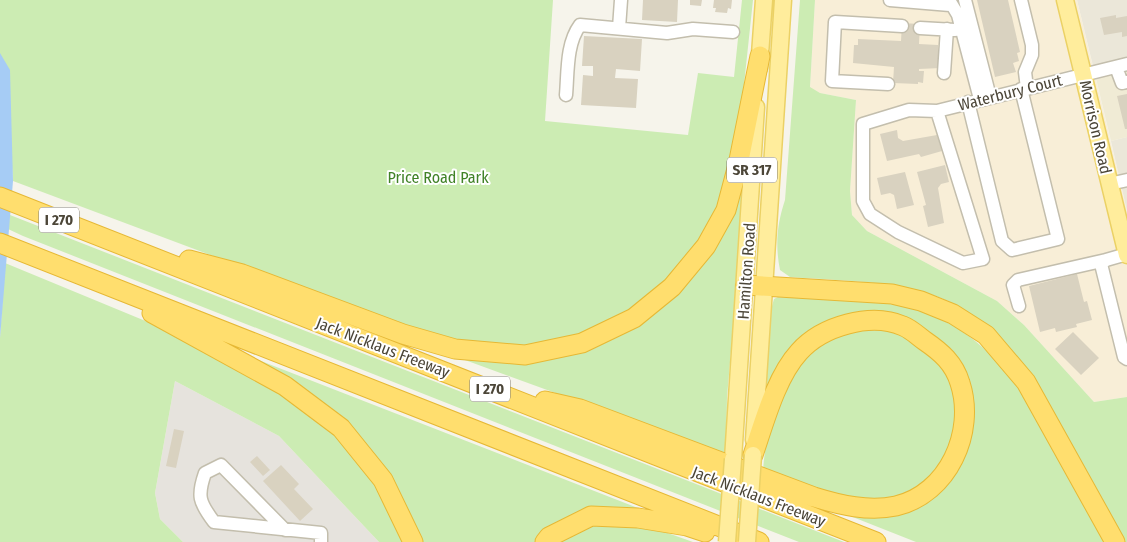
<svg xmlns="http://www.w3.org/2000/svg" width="1127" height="542" viewBox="0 0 1127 542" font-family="'Fira Sans Condensed',sans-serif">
<rect width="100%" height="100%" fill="#f6f4eb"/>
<!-- residential -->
<path fill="#ebe7d9" d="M1077 0H1127V60L1094 70Z
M1127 137V211L1111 141Z"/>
<!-- commercial -->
<path fill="#f8eed7" d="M815 0H1077L1127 211V397L1094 402 1024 325 997 301 867 231 852 215 850 191 856 100 820 93 810 88Z"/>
<!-- industrial -->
<path fill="#e6e3dd" d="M175 381 279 436 379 542H183L160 519 155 493Z"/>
<!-- education -->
<path fill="#f0ebd5" d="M1127 60V137L1111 141 1094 70Z"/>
<!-- green -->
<path fill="#ccecb3" d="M0 0H553L545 121 688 135 698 73 734 77 742 0H753L740 122 727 182 714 217 696 248 645 302 582 336 539 344 503 347 448 341 373 316 13 181 11 153 0 149Z
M800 0H815L810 87 820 93 856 100 850 191 852 215 867 231 997 301 1024 325 1094 402 1127 397V542H1123L1035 381C964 278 903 285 790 277L780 270C775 245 777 224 785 200Z
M747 167 727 397 726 455 454 356 534 358 662 301Z
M10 215 844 542H799L23 236 8 229Z
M5 263 160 327 272 384 329 425 374 479 405 542H379L279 436 175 381 155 493 160 519 183 542H0V338Z
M778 297C826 300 888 297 932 315 1018 350 1068 465 1112 542H916L840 512 923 496 969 422 940 342 847 316 766 392 768 307 772 306 774 299Z
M884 325 938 355 958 394V433L936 474 902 497 853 501 763 471C767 419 783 361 831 332 841 327 872 327 884 325Z
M251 357 643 510H623L535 542H418L392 487 270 371Z
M578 525H645L693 542H549Z"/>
<!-- water -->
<path fill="#a6ccf5" d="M0 53 10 70 13 181 0 338Z"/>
<!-- building -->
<path fill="#d9d2c0" d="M643 0H678L677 22 642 20Z
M690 0H702L701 6 690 5Z
M714 0H732L731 9 728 8 727 13 715 12 716 8H713Z
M977 0H1008L1020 52 1017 53 1019 61 1013 63 1016 72 995 77Z
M1116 15V18L1127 16V36L1122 37V32L1104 35 1100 18Z
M902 23 920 24 919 44 938 45V50H942L941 68 919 69V71H924L923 83 918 82V84L893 83 894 67 853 63 854 45H858V39L901 41Z
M584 36 642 39 640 71 616 69 615 78 638 79 636 108 581 105 583 75 593 76V66H582Z
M1127 94V129H1125L1117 96Z
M897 130 898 138 903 141 937 135 942 151 921 157 919 154 887 161 880 134Z
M945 165 949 182 941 184 938 188 944 223 928 227 923 206 926 205 917 172Z
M905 172 914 205 897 209 894 195 890 193 881 195 877 178Z
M1077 274 1084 302 1087 301 1092 320 1076 324 1077 327 1056 332 1055 328 1040 332 1029 286Z
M1073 332 1099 358 1081 375 1055 349Z
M174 429 184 431 176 468 166 466Z
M257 456 270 470 263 476 250 462Z
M281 465 299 484 294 489 313 509 300 521 263 481Z"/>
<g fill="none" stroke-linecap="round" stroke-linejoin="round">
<!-- minor casing -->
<g stroke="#c3bead" stroke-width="15">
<path id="minor" d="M890 0 950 5
M949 0 958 15 980 99
M965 0 990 97
M1021 0 1032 45V55L1025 72 1027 88
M619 28 621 0
M920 28 955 30
M1116 67 1122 83 1127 82
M944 73 947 29
M888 84 832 81 835 22 902 26
M566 95C568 72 566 44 580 25L667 33 693 29 733 32
M968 102 1002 241 1012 250 1058 239 1021 89
M937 111 983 259 963 263 898 232 870 214 863 201V124L909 110 937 111 1127 64
M1109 184 1127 180
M1127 254 1106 260 1101 264 1124 357 1127 359
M1019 306 1013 285 1018 280 1106 260
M285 530 221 465 205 473C197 496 199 502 214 522L321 533V542"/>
</g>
<!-- major casing -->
<g stroke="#ebd165" stroke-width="19">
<path id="major" d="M1065 0 1127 255
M759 68 764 0
M754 440 783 0
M733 459 756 107"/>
</g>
<!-- highway casing -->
<g stroke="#e6b835" stroke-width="21">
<path id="highway" d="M0 197 876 542
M0 243 759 542
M189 260 242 274 403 334 455 349 525 355 582 343 634 318 672 287 706 246 726 210 738 165 760 56
M746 285 892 294 921 301 953 314 986 335 1026 382 1115 542
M152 313 285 386 341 428 383 480 413 542
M545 401 580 409 814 497C840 505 869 512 896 506 948 494 976 432 960 383 954 363 941 352 925 341 918 336 911 329 903 326 871 312 822 326 799 352 776 377 764 423 753 455
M545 542 549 537 591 516 638 518 687 526 705 532"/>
</g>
<!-- minor -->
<use href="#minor" stroke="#fff" stroke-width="12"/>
<!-- major -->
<use href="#major" stroke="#ffed9c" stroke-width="16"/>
<!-- highway -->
<use href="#highway" stroke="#ffde6e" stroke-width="19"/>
<!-- major-bridge casing -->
<g stroke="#ebd165" stroke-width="19" stroke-linecap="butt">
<path id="major-bridge" d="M727 542 733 459
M747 542 753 455"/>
</g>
<!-- major-bridge -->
<use href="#major-bridge" stroke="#ffed9c" stroke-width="16"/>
</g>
<g text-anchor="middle" stroke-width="4" stroke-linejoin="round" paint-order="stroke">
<!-- shield labels -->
<g fill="#fff" stroke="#827e74" stroke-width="1">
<rect x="727" y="157.5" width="50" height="25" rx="4"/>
<rect x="39" y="207.5" width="40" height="25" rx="4"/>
<rect x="470" y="376.5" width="40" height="25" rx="4"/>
</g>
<g font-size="15" font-weight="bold" fill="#4c4638">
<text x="752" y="175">SR 317</text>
<text x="59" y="225">I 270</text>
<text x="490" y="394">I 270</text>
</g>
<!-- street labels -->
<g font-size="16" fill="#4c4638" stroke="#fff">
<text transform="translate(1010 92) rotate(-14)" y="6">Waterbury Court</text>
<text transform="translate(1096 127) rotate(77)" y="6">Morrison Road</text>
<text transform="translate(746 271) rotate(-86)" y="6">Hamilton Road</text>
<text transform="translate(383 347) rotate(21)" y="6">Jack Nicklaus Freeway</text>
<text transform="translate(759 496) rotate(21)" y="6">Jack Nicklaus Freeway</text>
</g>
<!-- park labels -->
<g font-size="16" fill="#408227" stroke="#fff">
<text x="438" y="183">Price Road Park</text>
</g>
</g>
</svg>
